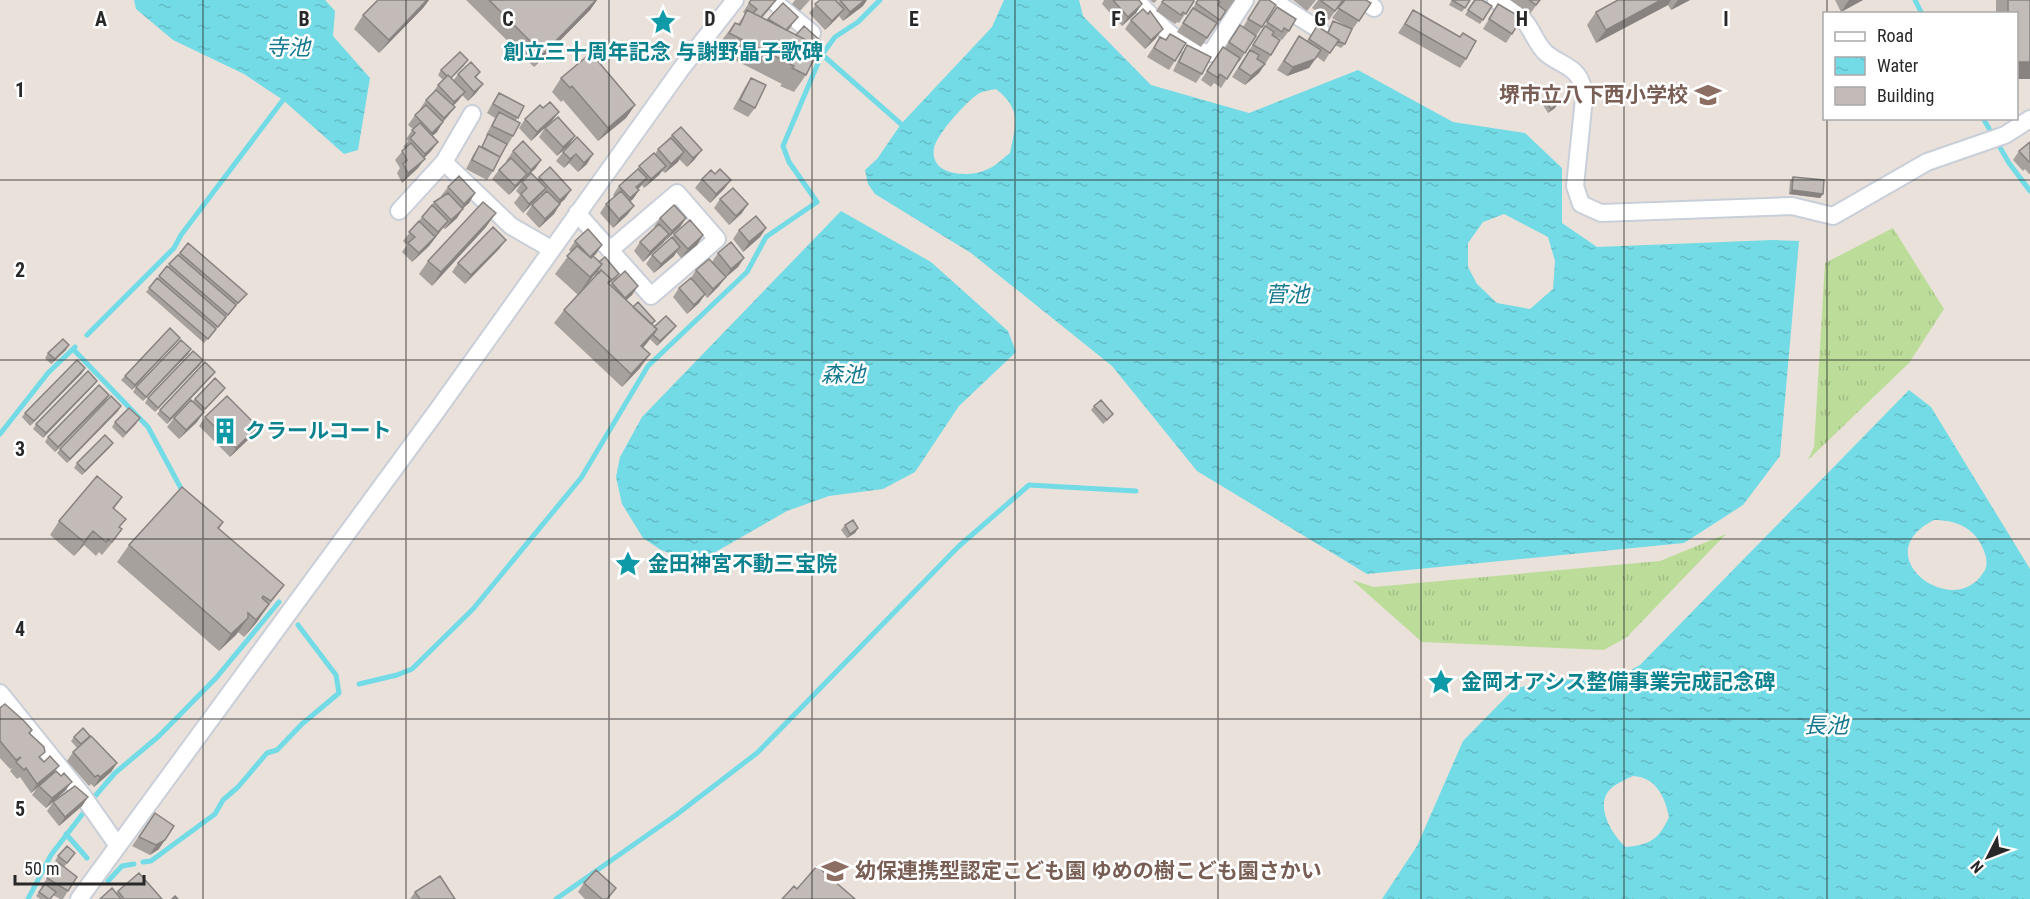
<svg xmlns="http://www.w3.org/2000/svg" width="2030" height="899" viewBox="0 0 2030 899" font-family="'Roboto Condensed','Noto Sans JP',sans-serif">
<defs>
<pattern id="grass-tufts" width="24" height="20" patternUnits="userSpaceOnUse" patternTransform="scale(1.5)"><rect width="24" height="20" fill="#bcdd9a"/><path d="M3 7l-1-3M5 7V3M7 7l1-3M15 17l-1-3M17 17v-4M19 17l1-3" fill="none" stroke="#a2be85"/></pattern>
<pattern id="water-ripples" width="26" height="14" patternUnits="userSpaceOnUse" patternTransform="scale(1.5)"><rect width="26" height="14" fill="#73dbe6"/><path d="M2 4q2-2 4 0t4 0M15 11q2-2 4 0t4 0" fill="none" stroke="#64bcc5"/></pattern>
</defs>
<rect width="100%" height="100%" fill="#eae1da"/>
<!-- grass -->
<path fill="url(#grass-tufts)" d="M1893 228 1944 309 1909 363 1808 460 1814 447 1825 263Z
M1726 534 1627 637 1604 650 1422 642 1352 580 1374 587 1660 561Z"/>
<!-- water -->
<path fill="url(#water-ripples)" fill-rule="evenodd" d="M134 0H325L335 11 333 36 370 78 358 150 344 154 283 100 244 74 173 40 136 9Z
M1004 0H1079L1083 16 1151 85 1249 113 1358 70 1453 122 1525 133 1562 168V223L1597 247 1773 240 1799 241 1780 456 1743 505 1684 543 1367 574 1197 471 1112 366 971 253 875 194 868 184 865 170 877 159 901 124 992 27ZM996 89C1022 110 1016 123 1010 153 1003 158 996 166 988 169 971 178 929 177 934 148 937 134 966 102 978 94 983 91 991 90 996 89ZM1504 214 1548 237 1555 261 1553 289 1530 309 1497 303 1477 284 1468 267V243L1483 222Z
M841 211 931 262 1008 331 1016 352 959 406 915 472 883 489 829 496 787 511 705 558 685 559 661 550 643 538 622 504 616 477 620 457 642 417Z
M1909 390 1931 407 2030 569V899H1382L1417 846 1463 741 1514 689 1552 679 1613 680 1640 665ZM1934 520C1958 520 1976 529 1984 551 1987 558 1988 567 1983 573 1953 621 1864 555 1934 520ZM1633 776C1656 777 1665 797 1669 817 1659 839 1650 845 1626 847 1614 837 1598 812 1606 795 1610 786 1624 780 1633 776Z"/>
<g fill="none" stroke-linecap="round" stroke-linejoin="round">
<!-- stream -->
<path stroke="#73dbe6" stroke-width="5" d="M1915 0 1922 14
M826 58 901 124
M1983 118 2009 163 2030 191
M87 335 174 248 181 235 283 100
M73 349 148 427 184 494
M0 434 48 373 75 347
M359 684 397 675 412 669 473 609 581 478 648 366 747 272 766 237 817 202 789 162 783 146 821 56 835 37 858 22 880 0
M96 795 115 773 159 736 216 678 279 602
M66 834 87 858
M143 862 151 861 215 814 223 800 238 787 267 753 277 750 302 724 339 693 336 675 298 625
M108 881 122 866 134 864
M28 899 51 855 84 812
M556 899 676 815 757 753 958 547 1029 485 1136 491"/>
<!-- minor casing -->
<g stroke="#c9cfd9" stroke-width="20">
<path id="minor" d="M772 0 812 33
M1136 0C1156 21 1180 50 1211 53L1245 0
M1272 0 1321 31
M1364 0 1374 8
M1496 0C1505 7 1519 14 1526 23 1533 32 1538 47 1547 54 1565 68 1583 67 1584 98L1575 186 1581 204 1601 213 1792 206 1833 216 1927 162 2005 135 2030 119
M444 162 511 226 551 249
M399 211 444 162 472 114
M577 213 651 296 717 239 677 193 610 250
M0 693 83 796 118 846
M79 899 436 412 681 69 735 0"/>
</g>
<!-- minor -->
<use href="#minor" stroke="#fff" stroke-width="16"/>
</g>
<!-- wall -->
<path fill="#a7a19d" d="M429 0 423 8 379 53 354 29 363 15Z
M466 0H597L590 10 534 67Z
M751 0 772 6 762 18 767 20 783 3 792 26 788 31 818 46 806 75 794 92 780 86 782 84 717 51 722 40 735 23 738 24 745 14 743 12Z
M795 0H810L800 11 792 4Z
M820 0H840L837 2 838 3 840 0 863 6 843 21 839 16 825 30 809 13Z
M1104 0H1139L1136 13 1122 26 1102 4Z
M1150 0H1157L1154 3Z
M1163 0H1193L1194 1 1179 23 1177 22 1175 24 1156 11Z
M1198 0H1235L1227 11 1218 5 1226 11 1201 47 1177 32Z
M1260 0 1262 27 1245 53 1239 62 1238 61 1221 88 1214 83 1211 87 1201 80 1223 47 1225 48 1240 25 1243 27Z
M1293 0H1316L1307 11Z
M1318 0H1343L1329 20 1312 8Z
M1345 0 1371 3 1352 30 1332 18Z
M1452 0H1470L1462 12 1449 5Z
M1474 0 1492 6 1480 24 1465 15Z
M1510 0H1540L1530 14Z
M1618 0H1690L1671 10 1668 5 1596 43 1587 25 1596 12Z
M1835 0H1863L1841 12Z
M1996 0H2030V79H2016V14H1996Z
M1498 4 1512 34 1506 43 1483 29Z
M1277 7 1289 31 1282 40 1278 37 1271 55 1259 73 1245 85 1232 77Z
M1413 10 1466 59 1460 68 1398 33Z
M1131 20 1156 38 1145 49 1125 29Z
M1333 21 1345 44 1341 48 1335 45 1324 62 1317 57 1309 68 1287 76 1277 70 1299 36 1307 41 1317 26 1327 32Z
M1170 34 1175 61 1169 70 1147 57 1160 37 1165 40Z
M1187 45 1202 74 1196 83 1173 71 1181 54Z
M465 65 451 78 453 81 458 74 480 72 476 78 483 84 476 93 468 101 462 95 453 106 455 107 448 116 443 122 437 132 432 136 438 142 431 151 424 158 418 168 402 183 397 173 400 168 395 160 405 148 403 147 408 141 406 139 413 129 408 125 415 115 420 110V109L426 100 432 94 438 85 443 80 438 75 441 70Z
M561 78 635 105 626 118 598 141 563 100 561 102 552 92Z
M751 78 755 108 748 117 733 109 745 87Z
M499 93 518 118 516 120 513 136 507 146 506 145 493 171 487 180 466 169 473 155 479 146 481 147 487 136 486 135 495 118 487 113 493 102Z
M1546 101 1558 103 1555 108 1548 113 1543 105Z
M543 108 559 112 552 121 531 141 519 128 525 119Z
M545 128 569 145 557 156 539 137Z
M672 135 695 159 687 167 679 159 665 173 662 171 659 175 644 188 642 185 638 189 639 190 633 199 630 201 634 206 627 215 613 228 600 213 606 204 615 197 613 195 619 186 637 170 639 166 655 154 658 149Z
M577 137 587 164 578 172 569 163 564 168 556 161 563 152Z
M2030 142V174H2029L2025 169 2023 171 2013 160 2019 151Z
M513 151 541 160 535 169 524 178 509 195 492 179 499 170 507 161H506Z
M715 174 731 180 724 189 710 203 695 188 702 179Z
M539 177 565 199 559 204H560L554 214 539 228 526 214 532 205 542 196 541 195 523 213 514 203 520 195 516 191 522 182 537 179Z
M1793 177 1823 194 1820 198 1789 194 1790 181Z
M448 187 475 193 469 203 463 208 457 218 445 229 443 228 429 246 412 262 402 252 407 245 403 241 434 202 442 197 441 196Z
M720 199 742 213 729 225 714 208Z
M660 218H686L680 227 643 262 634 251 640 242 655 228 654 227Z
M486 227 432 286 419 274 428 261Z
M766 228 760 237 743 252 733 239 739 230Z
M674 234 703 235 697 245 681 258 676 252 674 256 654 273 646 264 652 255 672 237Z
M506 240 499 249 465 284 452 272 458 263Z
M575 241 596 254 593 256 599 262 619 274 616 279 609 284 610 285 612 283 632 295 626 300 633 307 655 321 652 325 654 327 673 330 657 346 650 339 643 348 640 368 622 387 554 323 564 310 595 277 594 275 578 295 555 274 571 252 569 250Z
M188 243 243 298 204 343 146 292Z
M718 253 744 258 738 267 725 278 719 286 707 298 705 295 699 303 687 314 673 297 679 288 691 278 696 270 712 262Z
M180 338 176 342 132 390 121 380 125 376Z
M191 349 188 354 143 401 133 392 136 387Z
M66 350 51 364 45 358 48 353Z
M203 360 200 365 155 412 145 403 148 398Z
M85 368 82 373 30 426 22 417 25 413Z
M212 376 167 424 157 414 160 410Z
M94 385 43 438 33 429 36 424Z
M225 388 222 392 203 412H204L197 422 179 439 167 427 174 418 195 399Z
M106 400 55 452 45 442 48 437Z
M121 406 118 411 67 463 57 453 60 449Z
M1094 406 1110 418 1103 424 1091 410Z
M205 417 252 436 230 457 199 426Z
M115 422 137 423 123 438 112 427Z
M113 443 109 448 82 475 74 468 77 463Z
M122 497 114 509 120 527 112 543 102 555 99 552 96 556 84 545 74 556 50 535 59 521Z
M223 522 219 529 284 585 259 619 244 637 238 632 219 651 117 562 129 545Z
M845 525 858 528 855 533 847 538 841 530Z
M0 708 32 730 30 734 40 758 54 773 65 791 46 808 32 795 37 788 31 793 20 777 17 779 10 771 12 768 10 769 0 758Z
M90 736 117 763 111 772 94 787 91 784 89 786 67 761 73 752 77 748 71 741 74 737Z
M88 797 82 806 59 826 47 811 53 802Z
M155 813 159 849 150 855 132 846Z
M58 856 72 857 64 867 68 891 63 899H60L53 895 51 899H40L36 896 42 888 41 887 58 863 55 861Z
M584 883 608 899H585L578 892Z
M118 891 162 899H100L116 893Z
M415 892 455 899H410Z"/>
<!-- shaded-wall -->
<path fill="#888380" d="M427 0H429L423 8 379 53 389 40Z
M596 0H597L590 10 534 67 543 54Z
M865 0H867L863 6 843 21 850 12Z
M1661 0H1671L1668 5 1596 43 1606 30Z
M1678 0H1690L1671 10Z
M1849 0H1863L1841 12Z
M1142 4 1136 13 1122 26 1128 17Z
M844 9 837 18 825 30 832 21Z
M1163 29 1156 38 1145 49 1151 40Z
M1315 59 1309 68 1287 76 1293 67Z
M2016 62H2030V79H2016Z
M1265 64 1259 73 1245 85 1251 76Z
M483 84 476 93 468 101 474 92Z
M465 92 458 101 448 111 454 102Z
M1558 103 1555 108 1548 113 1551 109Z
M635 105 626 118 598 141 608 128Z
M455 107 448 116 438 127 444 118Z
M559 112 552 121 531 141 537 132Z
M443 122 437 132 426 142 432 133Z
M575 136 569 145 557 156 563 147Z
M438 142 431 151 419 163 425 154Z
M702 150 695 159 687 167 693 158Z
M684 152 678 162 665 173 671 164Z
M576 154 569 163 564 168 570 159Z
M593 154 587 164 578 172 584 163Z
M425 159 418 168 402 183 408 173Z
M541 160 535 169 524 179 531 170Z
M666 166 659 175 644 188 651 179Z
M527 174 521 183 509 195 515 186Z
M647 178 640 187 630 196 636 187Z
M731 180 724 189 710 203 716 194Z
M546 188 539 197 523 213 529 204Z
M571 190 565 199 554 209 560 200Z
M639 190 633 199 624 207 630 198Z
M1792 190 1823 194 1820 198 1789 194Z
M475 193 469 203 458 213 464 204Z
M560 204 554 214 539 228 545 219Z
M748 204 742 213 729 225 736 216Z
M634 206 627 215 613 228 619 219Z
M463 209 457 218 445 229 451 220Z
M496 213 486 227 432 286 441 272Z
M686 218 680 227 666 240 672 231Z
M448 221 429 246 412 262 419 253 433 239 438 232Z
M766 228 760 237 743 252 749 242Z
M669 234 663 243 643 262 650 252Z
M703 235 697 245 681 258 688 249Z
M506 240 499 249 465 284 471 275Z
M602 245 596 254 583 266 590 257Z
M680 247 674 256 654 273 661 264Z
M744 258 738 267 725 278 731 269Z
M602 264 589 282 578 295 590 277Z
M726 277 719 286 707 298 713 289Z
M638 286 632 295 619 307 625 298Z
M705 294 699 303 687 314 694 305Z
M676 326 673 330 657 346 660 341Z
M657 329 647 343 632 359 641 346Z
M180 338 176 342 132 390 135 385Z
M69 345 66 350 51 364 55 359Z
M191 349 188 354 143 401 146 397Z
M650 354 640 368 622 387 631 374Z
M203 360 200 365 155 412 158 408Z
M85 368 82 373 30 426 34 421Z
M215 372 212 376 167 424 170 419Z
M97 381 94 385 43 438 46 433Z
M109 395 106 400 55 452 58 447Z
M121 406 118 411 67 463 70 459Z
M204 412 197 422 179 439 186 430Z
M258 427 252 436 230 457 236 448Z
M113 443 109 448 82 475 85 471Z
M858 528 855 533 847 538 850 534Z
M93 531 84 545 74 556 84 542Z
M269 604 257 622 244 637 256 620Z
M248 618 236 635 219 651 231 634Z
M117 763 111 772 94 787 100 777Z
M59 766 52 775 31 793 37 784Z
M72 782 65 791 46 808 52 798Z
M88 797 82 806 59 826 65 817Z
M165 840 159 849 150 855 156 845Z"/>
<!-- building -->
<path fill="#c2bbb7" stroke="#888380" stroke-width="1.5" d="M378 0H427L389 40 363 15Z
M489 0H596L543 54Z
M751 0H776L761 17 753 13 757 9 749 3Z
M820 0H835L844 9 832 21 815 4Z
M840 0H865L850 12Z
M1113 0H1139L1142 4 1128 17Z
M1164 0H1193L1194 1 1186 14 1183 12 1181 15 1162 2Z
M1198 0H1218L1220 2 1218 5 1226 11 1220 20 1196 3Z
M1260 0H1269L1276 5 1262 27 1248 19Z
M1320 0H1343L1335 11Z
M1345 0H1366L1371 3 1359 21 1338 8Z
M1452 0H1470L1465 8Z
M1475 0H1482L1492 6 1483 20 1468 10Z
M1529 0H1540L1536 5Z
M1618 0H1661L1606 30 1596 12Z
M2008 0H2030V62H2016V14H2008Z
M783 3 798 17 786 30 768 19Z
M1498 4 1522 18 1512 34 1489 19Z
M1277 7 1296 19 1289 31 1284 28 1282 32 1267 22Z
M1193 8 1217 23 1207 38 1183 23Z
M1143 9 1148 14 1150 11 1163 29 1151 40 1131 20Z
M747 10 820 47 806 75 792 68 794 66 729 33 735 23 740 25Z
M1413 10 1460 37 1463 33 1476 41 1466 59 1405 24Z
M1333 21 1352 29 1345 44 1338 41 1339 40 1328 33Z
M1240 25 1256 36 1245 53 1229 42Z
M804 26 822 42 818 46 796 35Z
M1265 26 1274 32 1272 35 1280 40 1271 55 1253 45Z
M1317 26 1339 40 1330 53 1309 39Z
M1170 34 1186 43 1175 61 1154 48 1160 37 1166 40Z
M1299 36 1321 50 1315 59 1293 67 1284 61Z
M1187 45 1211 57 1202 74 1179 62Z
M1223 47 1240 58 1227 79 1220 74 1218 78 1207 71Z
M1250 50 1259 55 1257 59 1265 64 1251 76 1239 68Z
M460 52 468 60 451 78 448 75 447 76 441 70Z
M591 53 635 105 608 128 572 86 570 88 561 78Z
M471 62 480 72 475 77 483 84 474 92 458 74Z
M448 75 465 92 454 102 438 85Z
M751 78 766 85 755 108 740 100Z
M436 90 455 107 444 118 426 100Z
M499 93 524 106 518 118 493 104Z
M1553 96 1558 103 1551 109 1546 101Z
M550 102 559 112 537 132 525 119 540 105 543 108Z
M426 105 443 122 432 133 415 115Z
M499 112 520 123 513 136 492 126Z
M558 117 575 136 563 147 545 128Z
M420 123 438 142 425 154 410 138 415 133 412 130Z
M681 127 702 150 693 158 672 135Z
M488 134 507 144 500 157 482 147Z
M577 137 593 154 584 163 576 154 570 159 563 152Z
M671 138 684 152 671 164 658 149Z
M523 141 541 160 531 170 513 151Z
M2030 142V161L2029 162 2019 151Z
M411 143 425 159 408 173 403 164 407 160 402 151Z
M479 146 500 157 493 171 472 160Z
M654 153 666 166 651 179 639 166Z
M511 158 527 174 515 186 499 170Z
M550 167 571 190 560 200 539 177Z
M638 169 647 178 636 187 639 190 630 198 619 186Z
M720 169 731 180 716 194 702 179 711 170 715 174Z
M531 173 546 188 529 204 521 194 527 188 522 182Z
M459 176 475 193 464 204 448 187Z
M1793 177 1824 180 1823 194 1792 190Z
M733 188 748 204 736 216 720 199Z
M547 191 560 204 545 219 532 205Z
M621 191 634 206 619 219 606 204Z
M448 193 463 209 451 220 434 202Z
M483 202 496 213 441 272 428 261Z
M432 205 448 221 438 232 422 217Z
M674 205 686 218 672 231 660 218Z
M756 216 766 228 749 242 739 230Z
M690 220 703 235 688 249 674 234Z
M419 221 435 237 419 253 408 243 415 237 409 232Z
M659 224 669 234 650 252 640 242Z
M493 227 506 240 471 275 458 263Z
M588 229 602 245 590 257 575 241Z
M672 237 680 247 661 264 652 255Z
M731 242 744 258 731 269 718 253Z
M188 243 247 294 238 303 180 253Z
M577 246 591 258 593 256 602 264 590 277 567 256Z
M178 255 236 305 228 315 169 264Z
M605 257 619 274 608 283 611 279 601 270 599 273 597 271 602 264 599 262Z
M709 259 726 277 713 289 696 270Z
M167 266 226 317 218 327 159 276Z
M601 270 611 279 608 283 657 329 641 346 650 354 631 374 564 310Z
M625 271 638 286 625 298 612 283Z
M157 278 216 329 208 339 149 288Z
M691 278 705 294 694 305 679 288Z
M638 302 655 321 651 324 633 307Z
M666 316 676 326 660 341 653 335 657 329 654 327Z
M170 328 180 338 135 385 125 376Z
M63 339 69 345 55 359 48 353Z
M181 340 191 349 146 397 136 387Z
M193 351 203 360 158 408 148 398Z
M77 360 85 368 34 421 25 413Z
M205 362 215 372 170 419 160 410Z
M88 371 97 381 46 433 36 424Z
M215 378 225 388 205 409 195 399Z
M99 385 109 395 58 447 48 437Z
M111 396 121 406 70 459 60 449Z
M227 396 258 427 236 448 205 417Z
M191 400 204 412 186 430 174 418Z
M1101 400 1113 414 1107 420 1094 406Z
M129 408 140 418 126 433 115 422Z
M105 435 113 443 85 471 77 463Z
M97 476 122 497 113 508 126 519 119 527 122 529 112 542 108 539 106 542 93 531 84 542 59 521Z
M182 487 223 522 218 528 284 585 271 601 263 596 262 598 269 604 256 620 248 613V618L231 634 129 545Z
M853 520 858 528 850 534 845 525Z
M5 704 24 721 32 730 29 733 44 747 45 752 39 757 44 762 50 756 59 766 37 784 26 768 24 770 16 762 21 757 16 760 0 741V708Z
M83 728 90 736 81 744 74 737Z
M91 736 117 763 100 777 98 775 95 777 73 752Z
M56 771 61 776 64 773 72 782 52 798 39 786Z
M75 786 88 797 65 817 53 802Z
M155 813 174 826 165 840 156 845 139 837Z
M67 846 75 853 67 863 58 856Z
M59 863 77 877 68 891 47 878Z
M817 866 855 899H782L794 886 797 889Z
M596 870 616 888 607 899H602L584 883Z
M139 873 162 899H124L118 891Z
M440 876 455 899H420L415 892Z
M45 884 56 892 50 899H49L39 892Z
M112 888 121 899H100Z
M175 896 178 899H172Z"/>
<!-- grid -->
<path fill="none" stroke="#282828" stroke-width="1.5" stroke-opacity="0.55" d="M203 0V899M406 0V899M609 0V899M812 0V899M1015 0V899M1218 0V899M1421 0V899M1624 0V899M1827 0V14M1827 118V899M0 180H2030M0 360H2030M0 539H2030M0 719H2030"/>
<!-- icons -->
<defs>
<g id="sight-bare" transform="scale(2.07)"><path d="M0-6L1.8-2.2L6-1.7L2.9 1.2L3.7 5.4L0 3.3L-3.7 5.4L-2.9 1.2L-6-1.7L-1.8-2.2Z" fill="#0f9aa8" stroke="#fff" stroke-width="2.5" paint-order="stroke"/></g>
<g id="school-bare" transform="scale(2.07)"><path d="M0-5L7-2L0 1L-7-2ZM-4 1L0 2.5L4 1V4Q0 6-4 4Z" fill="#8d6e63" stroke="#fff" stroke-width="2.5" paint-order="stroke"/></g>
<g id="building-bare" transform="scale(2.07)"><path d="M-4-6H4V6H1V3H-1V6H-4ZM-2.5-4.3h1.7v1.8h-1.7ZM.8-4.3h1.7v1.8H.8ZM-2.5-1h1.7V.8h-1.7ZM.8-1h1.7V.8H.8Z" fill="#0f9aa8" stroke="#fff" stroke-width="2.5" paint-order="stroke"/></g>
</defs>
<g fill-rule="evenodd">
<use href="#sight-bare" x="663" y="22"/>
<use href="#school-bare" x="1708" y="95"/>
<use href="#building-bare" x="225" y="431"/>
<use href="#sight-bare" x="628" y="564"/>
<use href="#sight-bare" x="1441" y="682"/>
<use href="#school-bare" x="835" y="871"/>
</g>
<g text-anchor="middle" stroke-width="5" stroke-linejoin="round" paint-order="stroke">
<!-- culture labels -->
<g font-size="21" font-weight="bold" fill="#0d838f" stroke="#fff" text-anchor="start">
<text x="663" y="59" text-anchor="middle">創立三十周年記念 与謝野晶子歌碑</text>
<text x="245" y="438">クラールコート</text>
<text x="648" y="571">金田神宮不動三宝院</text>
<text x="1461" y="689">金岡オアシス整備事業完成記念碑</text>
</g>
<!-- education labels -->
<g font-size="21" font-weight="bold" fill="#785e54" stroke="#fff" text-anchor="end">
<text x="1688" y="102">堺市立八下西小学校</text>
<text x="855" y="878" text-anchor="start">幼保連携型認定こども園 ゆめの樹こども園さかい</text>
</g>
<!-- water labels -->
<g font-size="22" font-style="italic" fill="#15798f" stroke="#fff">
<text x="288" y="55">寺池</text>
<text x="1287" y="302">菅池</text>
<text x="843" y="382">森池</text>
<text x="1826" y="733">長池</text>
</g>
</g>
<g font-size="20" text-anchor="middle" font-weight="bold" fill="#282828" stroke="#fff" stroke-width="5" stroke-linejoin="round" paint-order="stroke">
<text x="101" y="26">A</text>
<text x="304" y="26">B</text>
<text x="508" y="26">C</text>
<text x="710" y="26">D</text>
<text x="914" y="26">E</text>
<text x="1116" y="26">F</text>
<text x="1320" y="26">G</text>
<text x="1522" y="26">H</text>
<text x="1726" y="26">I</text>
<text x="20" y="97">1</text>
<text x="20" y="277">2</text>
<text x="20" y="456">3</text>
<text x="20" y="636">4</text>
<text x="20" y="816">5</text>
</g>
<!-- legend -->
<rect x="1823" y="12" width="195" height="108" fill="#ffffff" stroke="#a9a9a9" stroke-width="1.5"/>
<rect x="1835" y="32" width="30" height="9" fill="#ffffff" stroke="#a9a9a9" stroke-width="1.5"/>
<text x="1877" y="42" font-size="18" fill="#282828">Road</text>
<rect x="1835" y="57" width="30" height="18" fill="url(#water-ripples)" stroke="#a9a9a9" stroke-width="1.5"/>
<text x="1877" y="72" font-size="18" fill="#282828">Water</text>
<rect x="1835" y="87" width="30" height="18" fill="#c2bbb7" stroke="#a9a9a9" stroke-width="1.5"/>
<text x="1877" y="102" font-size="18" fill="#282828">Building</text>
<!-- north arrow -->
<g transform="translate(1988 857) rotate(228)" stroke="#ffffff" stroke-width="4.5" paint-order="stroke">
<path d="M0-4.5L10 22L0 15L-10 22Z" fill="#282828"/>
<text y="-9" font-size="16" font-weight="bold" text-anchor="middle" fill="#282828">N</text>
</g>
<!-- scale -->
<path d="M15 875v9h129v-9" fill="none" stroke="#282828" stroke-width="3"/>
<text x="24" y="875" font-size="18" fill="#282828" stroke="#ffffff" stroke-width="4.5" paint-order="stroke">50 m</text>
</svg>
